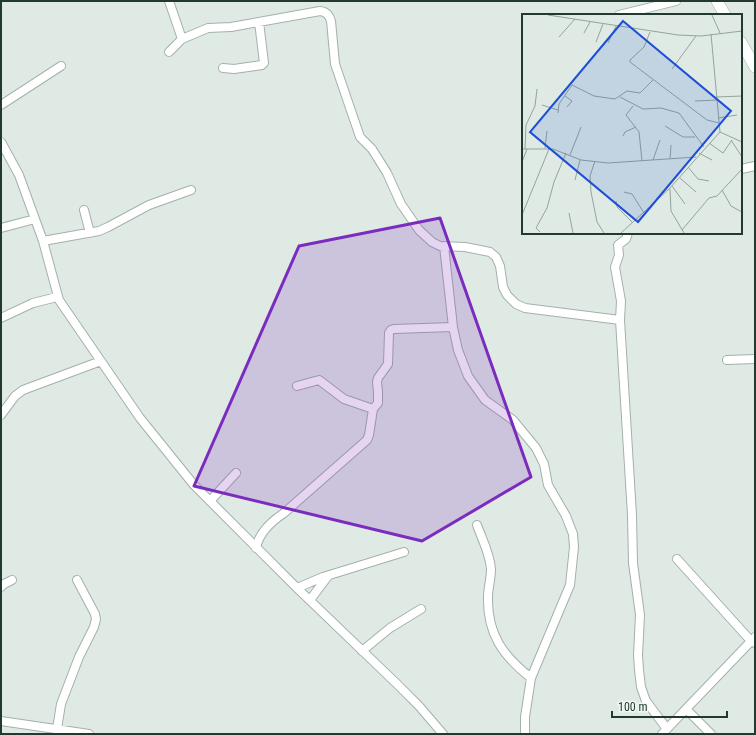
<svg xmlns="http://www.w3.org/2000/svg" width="756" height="735" viewBox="0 0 756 735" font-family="'Roboto Condensed',sans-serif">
<rect width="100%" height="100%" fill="#e0eae4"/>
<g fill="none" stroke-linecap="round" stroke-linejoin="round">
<!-- minor casing -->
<g stroke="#a3b1aa" stroke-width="10">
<path id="minor" d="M169 1 182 39
M619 15 676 1
M169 52 182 39 208 28 231 27 320 11C327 12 329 15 331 21L335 64 360 137 372 149 387 173 401 204 419 230 432 242 440 246 465 247 490 252 496 257 500 266 503 287 507 295 516 304 525 308 620 320
M223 68 234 69 262 65 264 63 259 22
M1 105 61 66
M1 142 19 175 43 241 59 300 140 418 194 485 297 588 397 684 419 706 443 734
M741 169 755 166
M84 210 90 233
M1 228 35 219
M628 233 626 239 618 245 619 255 615 267 621 301 620 320 632 515 633 563 640 615 638 655 639 670 641 687 646 701 667 729
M43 241 99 231 108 227 149 205 191 190
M444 246 453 327 458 350 468 376 485 400 513 420 536 448 544 464 548 485 566 516 573 534 574 547 570 585 531 678 525 717V734
M1 318 33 303 57 297
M727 360 755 359
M297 386 319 380 344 399 373 409
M1 415 15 396 23 390 101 361
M210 501 236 473
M477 525C482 539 490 554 491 569 491 579 488 588 488 597 487 634 503 656 531 678
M256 548C259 532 272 521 284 513L367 440 369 435 373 409 378 403V392L377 382 378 378 388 364 389 333 391 330 394 329 453 327
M677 559 751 641 755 643
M1 587 4 584 12 580
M297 588 323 577 404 552
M310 600 328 576
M362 651 390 628 421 609
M686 709 711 734
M1 721 89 734
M57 729 61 704 79 657 94 627 96 619 95 614 77 580
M662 734 755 637"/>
</g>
<!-- secondary casing -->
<g stroke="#a2b8ad" stroke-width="12">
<path id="secondary" d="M717 1 725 15
M741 42 755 67"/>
</g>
<!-- minor -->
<use href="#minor" stroke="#fff" stroke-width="8"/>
<!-- secondary -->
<use href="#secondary" stroke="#fff" stroke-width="11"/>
</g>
<!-- marked area -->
<path fill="#7b2cbf" fill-opacity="0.2" stroke="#7b2cbf" stroke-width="3" stroke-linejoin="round" d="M440 218 531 477 422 541 194 486 299 246Z"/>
<!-- overview -->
<g transform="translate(522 14)">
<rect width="220" height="220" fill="#e0eae4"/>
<path fill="none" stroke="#94a39c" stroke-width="1" d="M26 1 156 21 179 22 220 17M190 1 198 19M128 18 122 33 108 46V48L185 106 197 109M62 19 68 8M189 20 198 118 220 128M37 23 53 5M74 28 81 10M86 29 94 12M150 55 174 22M43 82 50 87 45 93M98 83 121 95 139 94 157 99 182 133M194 83 220 82M173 87 195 86M20 91 36 96M111 92 104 101 117 118 120 147M36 99 37 90 50 71 72 82 93 85 105 77 118 79 131 66M196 104 215 101M143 112 161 123H173M101 122 103 118 114 113M209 126 220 143M187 129 201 139 210 126M23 134 25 117M0 135H31L59 146 86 149 174 143M3 135 4 111 13 92 15 75M177 139 190 146M48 141 59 113M148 145 149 131M131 146 138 126M73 147 68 162 69 178 75 208 82 219M0 148 5 135M166 153 176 165 187 167M158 164 174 178M53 166 58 146M150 172 163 190M148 175 149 197 162 219M200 176 209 192 220 198M102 178 110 180 122 199M94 187 95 193 111 209M47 199 51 219M0 201 27 135M160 216 187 184 195 182 220 155M18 218 14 214 25 194 32 168 44 139M99 219 147 175 198 118"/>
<path fill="#1d4ed8" fill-opacity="0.15" stroke="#1d4ed8" stroke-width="2" d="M101 7 209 97 116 208 8 118Z"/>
<rect width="220" height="220" fill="none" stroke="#223930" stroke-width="2"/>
</g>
<!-- border -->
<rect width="756" height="735" fill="none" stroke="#223930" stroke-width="4"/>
<!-- scale -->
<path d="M612 711v6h115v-6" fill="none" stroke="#223930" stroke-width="2"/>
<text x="618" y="711" font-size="12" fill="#223930" stroke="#f0f7f3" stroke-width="3" paint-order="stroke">100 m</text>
</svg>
